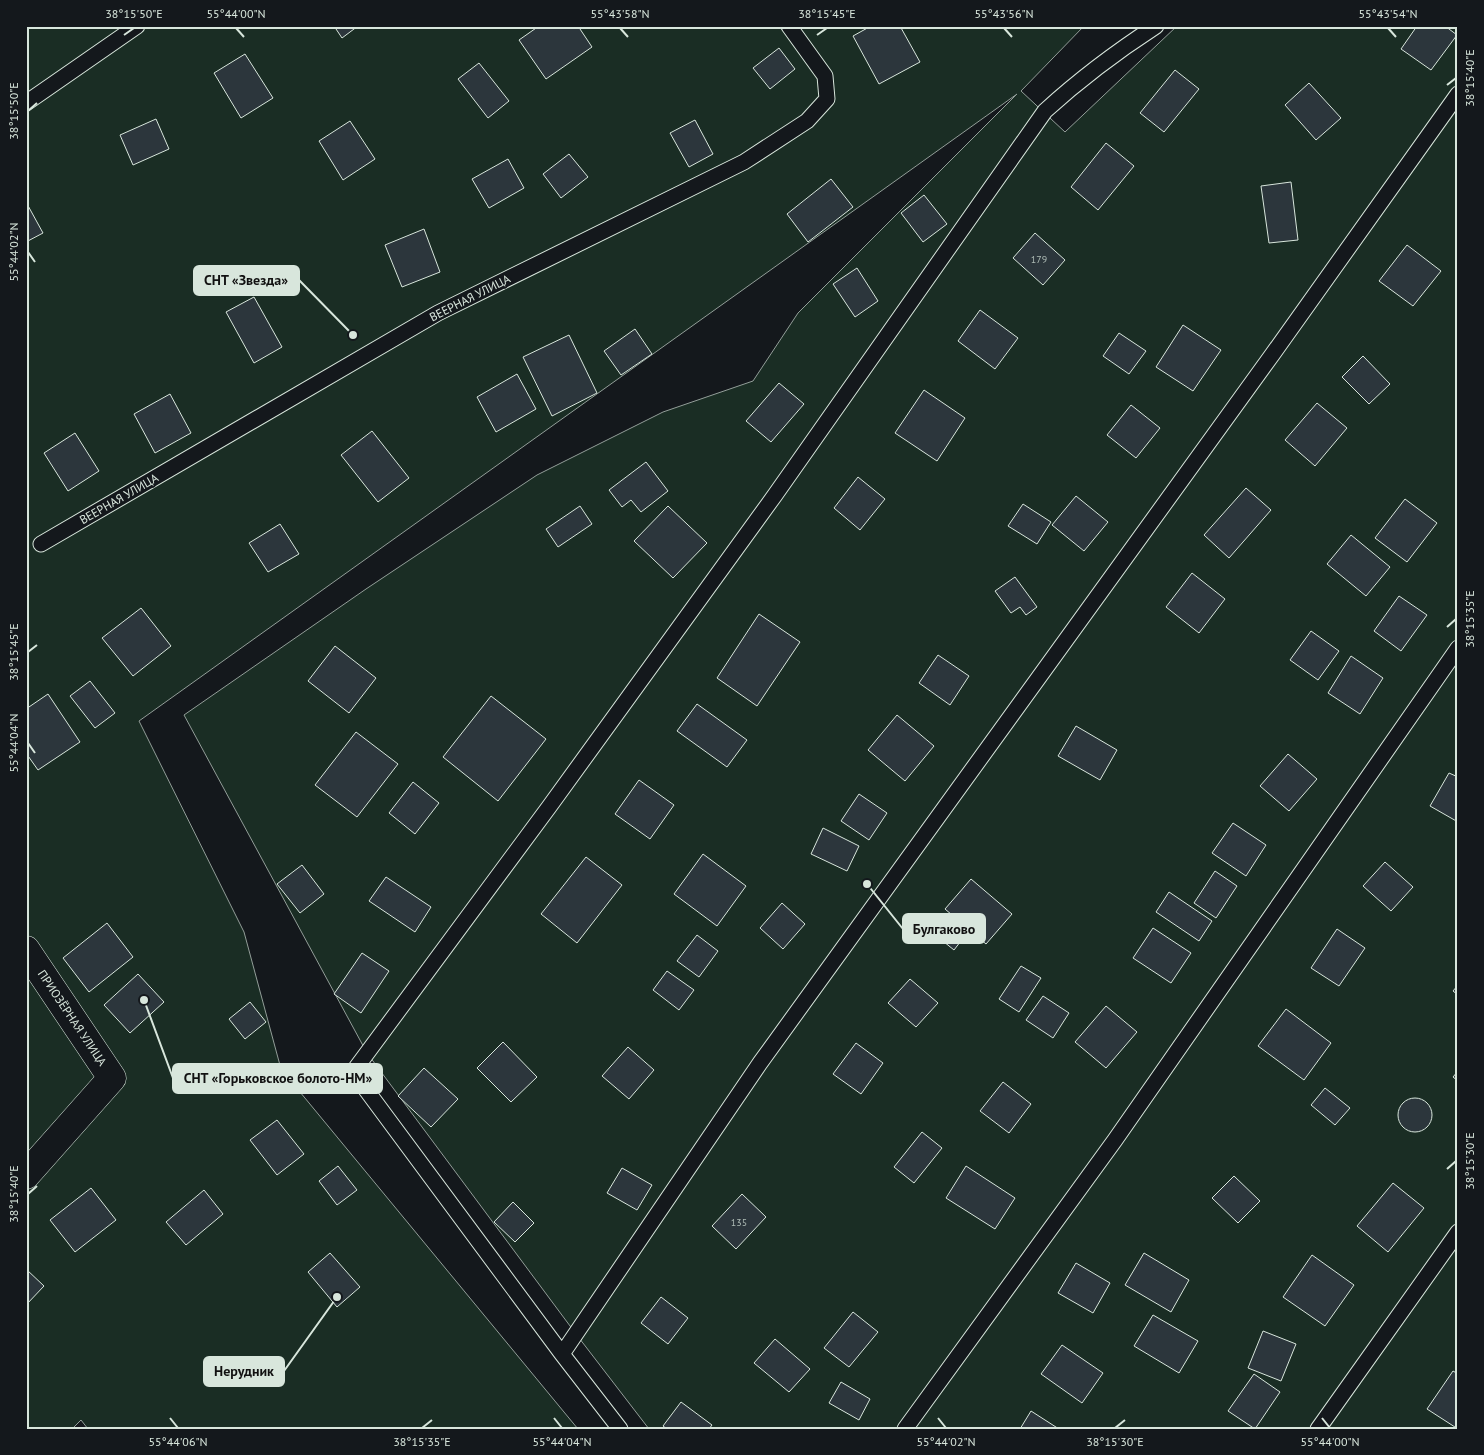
<svg xmlns="http://www.w3.org/2000/svg" width="1484" height="1455" viewBox="0 0 1484 1455" font-family="'PT Sans',sans-serif">
<rect width="100%" height="100%" fill="#14181c"/>
<!-- green -->
<path fill="#1a2d24" stroke="#939e99" d="M26 26H1084L1021 91 1065 132 1177 26H1458V1429H649L576 1334 367 1053 184 715 366 589 537 475 663 412 753 381 798 313 1017 94 139 721 244 932 281 1069 578 1429H88L81 1420 72 1429H26Z"/>
<!-- building -->
<path fill="#2c363c" stroke="#d8e6dc" d="M334 26H358L342 38Z
M539 26H578L592 47 546 79 519 40Z
M871 26H900L920 62 879 84 853 36Z
M1417 26H1445L1457 35 1431 70 1401 49Z
M779 48 795 69 770 89 753 68Z
M245 54 273 98 241 118 214 73Z
M479 63 509 101 488 118 458 79Z
M1175 70 1199 89 1164 132 1140 113Z
M1309 83 1341 118 1316 140 1285 105Z
M156 119 169 149 133 165 120 135Z
M695 120 713 154 689 167 670 133Z
M350 121 375 159 343 180 319 141Z
M1106 143 1134 166 1098 210 1071 187Z
M569 154 588 177 561 198 543 174Z
M508 159 524 188 489 208 472 179Z
M831 179 853 207 808 242 787 214Z
M1291 182 1298 240 1269 243 1261 186Z
M924 195 947 224 923 242 901 213Z
M26 202 43 233 26 242Z
M424 229 440 272 402 287 385 245Z
M1035 233 1065 260 1043 285 1013 258Z
M1407 245 1441 271 1413 306 1379 281Z
M857 268 878 301 855 317 833 284Z
M254 297 282 347 254 363 226 312Z
M980 310 1018 338 995 369 958 341Z
M1183 325 1221 350 1193 391 1156 367Z
M635 329 652 354 621 375 604 351Z
M1119 333 1146 351 1129 374 1103 356Z
M569 335 597 393 552 416 523 357Z
M1363 356 1390 384 1369 404 1342 377Z
M517 374 536 409 496 432 477 397Z
M779 383 804 404 771 442 746 421Z
M924 390 965 418 937 461 895 433Z
M170 394 191 433 155 453 134 414Z
M1317 403 1347 428 1315 466 1285 440Z
M1131 405 1160 428 1136 458 1107 435Z
M372 431 409 478 378 502 341 455Z
M75 433 99 471 68 491 44 453Z
M646 462 668 491 641 512 631 500 622 507 609 490Z
M858 477 885 499 860 530 834 508Z
M1246 488 1271 510 1229 558 1204 535Z
M1076 496 1108 522 1084 551 1052 525Z
M1405 499 1437 523 1407 562 1375 538Z
M1023 504 1051 522 1037 544 1008 526Z
M580 506 592 524 558 547 546 529Z
M668 506 707 543 673 578 634 541Z
M280 524 299 554 268 572 249 543Z
M1351 535 1390 567 1366 596 1327 564Z
M1192 573 1225 599 1199 633 1166 607Z
M1015 577 1037 607 1026 615 1020 607 1011 613 995 591Z
M1399 596 1427 615 1401 651 1374 631Z
M141 608 171 646 133 676 102 638Z
M759 614 800 642 757 706 717 678Z
M1311 631 1339 651 1318 680 1290 660Z
M335 646 376 678 349 713 308 681Z
M938 655 969 676 950 705 919 683Z
M1351 656 1383 678 1360 714 1328 693Z
M90 681 115 713 95 728 70 696Z
M48 694 80 742 38 770 26 753V709Z
M491 696 546 739 498 801 443 757Z
M697 704 747 740 727 767 677 731Z
M897 715 934 746 905 781 868 750Z
M1076 726 1117 750 1100 780 1058 756Z
M356 732 398 764 357 817 315 785Z
M1288 754 1317 779 1289 811 1260 786Z
M1449 773 1458 777V822L1430 806Z
M639 780 674 805 650 839 615 814Z
M413 782 439 803 415 834 389 813Z
M859 794 887 813 869 840 841 821Z
M1233 823 1266 845 1246 876 1212 853Z
M823 828 859 846 847 871 811 854Z
M703 854 746 886 717 926 674 894Z
M586 857 622 885 577 943 541 914Z
M1385 862 1413 887 1391 911 1363 886Z
M302 865 324 894 300 913 277 884Z
M1215 871 1237 886 1216 918 1194 903Z
M386 877 431 907 415 932 369 901Z
M971 879 1012 914 986 944 945 909Z
M1169 892 1212 921 1199 941 1156 912Z
M782 903 805 924 783 949 760 928Z
M946 916 967 933 954 950 933 933Z
M107 923 133 957 89 992 63 958Z
M1153 928 1191 953 1171 983 1133 958Z
M1337 929 1365 948 1339 986 1311 968Z
M697 935 718 951 699 977 677 961Z
M362 953 389 971 361 1013 334 994Z
M1021 966 1041 978 1019 1012 999 999Z
M667 971 694 990 679 1010 653 990Z
M138 974 164 1002 130 1033 104 1005Z
M910 979 938 1003 916 1027 888 1003Z
M1458 985V995L1453 991Z
M1043 996 1069 1013 1053 1038 1026 1020Z
M250 1002 266 1022 245 1039 229 1019Z
M1106 1006 1137 1032 1106 1068 1075 1042Z
M1286 1009 1331 1043 1304 1080 1258 1046Z
M503 1042 537 1077 511 1102 477 1068Z
M856 1043 883 1063 861 1094 833 1074Z
M628 1047 654 1070 629 1099 602 1076Z
M424 1068 458 1099 431 1127 398 1096Z
M1458 1071V1081L1453 1077Z
M1003 1082 1031 1104 1009 1133 980 1111Z
M1325 1088 1350 1108 1335 1125 1311 1105Z
M1398 1115a17 17 0 1 1 34 0a17 17 0 1 1-34 0Z
M277 1120 304 1154 277 1175 250 1140Z
M922 1132 942 1148 914 1183 894 1167Z
M338 1166 357 1190 337 1205 319 1181Z
M966 1166 1015 1198 995 1229 946 1198Z
M622 1168 652 1185 637 1210 607 1193Z
M1234 1176 1260 1201 1238 1223 1212 1198Z
M1393 1183 1424 1208 1388 1252 1357 1226Z
M91 1188 116 1220 75 1252 50 1220Z
M204 1190 223 1214 186 1245 166 1222Z
M742 1194 766 1217 736 1249 712 1226Z
M513 1202 534 1223 515 1242 494 1222Z
M330 1253 360 1287 337 1307 308 1272Z
M1144 1253 1189 1280 1171 1312 1125 1285Z
M1312 1255 1354 1285 1325 1326 1283 1297Z
M1076 1263 1110 1283 1093 1313 1058 1293Z
M26 1269 44 1286 26 1305Z
M661 1297 688 1318 668 1344 641 1323Z
M853 1312 878 1332 849 1367 824 1348Z
M1153 1315 1198 1341 1179 1373 1134 1346Z
M1263 1331 1296 1344 1281 1381 1248 1368Z
M775 1339 810 1369 789 1392 754 1363Z
M1062 1345 1103 1373 1082 1403 1041 1374Z
M1453 1371 1458 1374V1429L1427 1409Z
M1254 1374 1280 1392 1255 1429 1228 1411Z
M841 1382 870 1399 859 1420 829 1403Z
M681 1402 712 1425 709 1429H667L663 1426Z
M1031 1411 1059 1429H1020Z"/>
<g fill="none" stroke-linecap="round" stroke-linejoin="round">
<!-- lane casing -->
<g stroke="#d8e6dc" stroke-width="17">
<path id="lane" d="M26 103 137 26
M41 544 438 313 744 162 807 121 827 99 825 76 789 26
M562 1354 760 1063 1272 355 1458 94
M620 1429 562 1354 353 1072 549 807 775 495 1045 111C1080 79 1116 52 1156 26
M905 1429 1115 1140 1458 648
M1318 1429 1458 1232"/>
</g>
<!-- street casing -->
<g stroke="#d8e6dc" stroke-width="29">
<path id="street" d="M26 950 112 1078 26 1175"/>
</g>
<!-- lane -->
<use href="#lane" stroke="#14181c" stroke-width="15"/>
<!-- street -->
<use href="#street" stroke="#14181c" stroke-width="28"/>
</g>
<!-- ticks -->
<path fill="none" stroke="#d8e6dc" stroke-width="2" d="M236 28 244 37M620 28 628 37M1004 28 1012 37M1388 28 1396 37M124 35 134 28M817 35 827 28M1447 85 1456 78M28 111 37 103M28 252 35 262M1447 627 1456 619M28 652 37 645M28 743 35 753M1447 1169 1456 1161M28 1194 37 1186M170 1418 178 1428M554 1418 562 1428M938 1418 946 1428M1322 1418 1330 1428M422 1428 432 1420M1115 1428 1125 1420"/>
<g text-anchor="middle" stroke-width="4" stroke-linejoin="round" paint-order="stroke">
<!-- number labels -->
<g font-size="10" fill="#adbab4">
<text x="1039" y="263">179</text>
<text x="739" y="1226">135</text>
</g>
<!-- street labels -->
<g font-size="12" fill="#d8e6dc" stroke="#14181c">
<text transform="translate(470 298) rotate(-27)" y="4">ВЕЕРНАЯ УЛИЦА</text>
<text transform="translate(119 499) rotate(-30)" y="4">ВЕЕРНАЯ УЛИЦА</text>
<text transform="translate(72 1018) rotate(56)" y="4">ПРИОЗЁРНАЯ УЛИЦА</text>
</g>
</g>
<!-- callouts -->
<path fill="none" stroke="#d8e6dc" stroke-width="2" d="M353 335L299 280M867 884L903 929M144 1000L173 1078M337 1297L284 1371"/>
<g fill="#d8e6dc" stroke="#14181c" stroke-width="2">
<circle cx="353" cy="335" r="5"/>
<circle cx="867" cy="884" r="5"/>
<circle cx="144" cy="1000" r="5"/>
<circle cx="337" cy="1297" r="5"/>
</g>
<g fill="#d8e6dc" stroke="#d8e6dc" stroke-width="2">
<rect x="194" y="266" width="105" height="29" rx="5"/>
<rect x="903" y="914" width="82" height="29" rx="5"/>
<rect x="173" y="1064" width="209" height="29" rx="5"/>
<rect x="204" y="1357" width="80" height="29" rx="5"/>
</g>
<g font-size="14" text-anchor="middle" font-weight="bold" fill="#111">
<text x="246" y="285">СНТ «Звезда»</text>
<text x="944" y="934">Булгаково</text>
<text x="278" y="1083">СНТ «Горьковское болото-НМ»</text>
<text x="244" y="1376">Нерудник</text>
</g>
<!-- border -->
<rect width="1484" height="1455" fill="none" stroke="#14181c" stroke-width="55"/>
<rect x="28" y="28" width="1428" height="1400" fill="none" stroke="#d8e6dc" stroke-width="2"/>
<g font-size="12" text-anchor="middle" fill="#d8e6dc">
<text x="134" y="18">38°15'50"E</text>
<text x="236" y="18">55°44'00"N</text>
<text x="620" y="18">55°43'58"N</text>
<text x="827" y="18">38°15'45"E</text>
<text x="1004" y="18">55°43'56"N</text>
<text x="1388" y="18">55°43'54"N</text>
<text transform="translate(1470 78) rotate(-90)" y="4">38°15'40"E</text>
<text transform="translate(14 111) rotate(-90)" y="4">38°15'50"E</text>
<text transform="translate(14 252) rotate(-90)" y="4">55°44'02"N</text>
<text transform="translate(1470 619) rotate(-90)" y="4">38°15'35"E</text>
<text transform="translate(14 652) rotate(-90)" y="4">38°15'45"E</text>
<text transform="translate(14 743) rotate(-90)" y="4">55°44'04"N</text>
<text transform="translate(1470 1161) rotate(-90)" y="4">38°15'30"E</text>
<text transform="translate(14 1194) rotate(-90)" y="4">38°15'40"E</text>
<text x="178" y="1446">55°44'06"N</text>
<text x="422" y="1446">38°15'35"E</text>
<text x="562" y="1446">55°44'04"N</text>
<text x="946" y="1446">55°44'02"N</text>
<text x="1115" y="1446">38°15'30"E</text>
<text x="1330" y="1446">55°44'00"N</text>
</g>
</svg>
